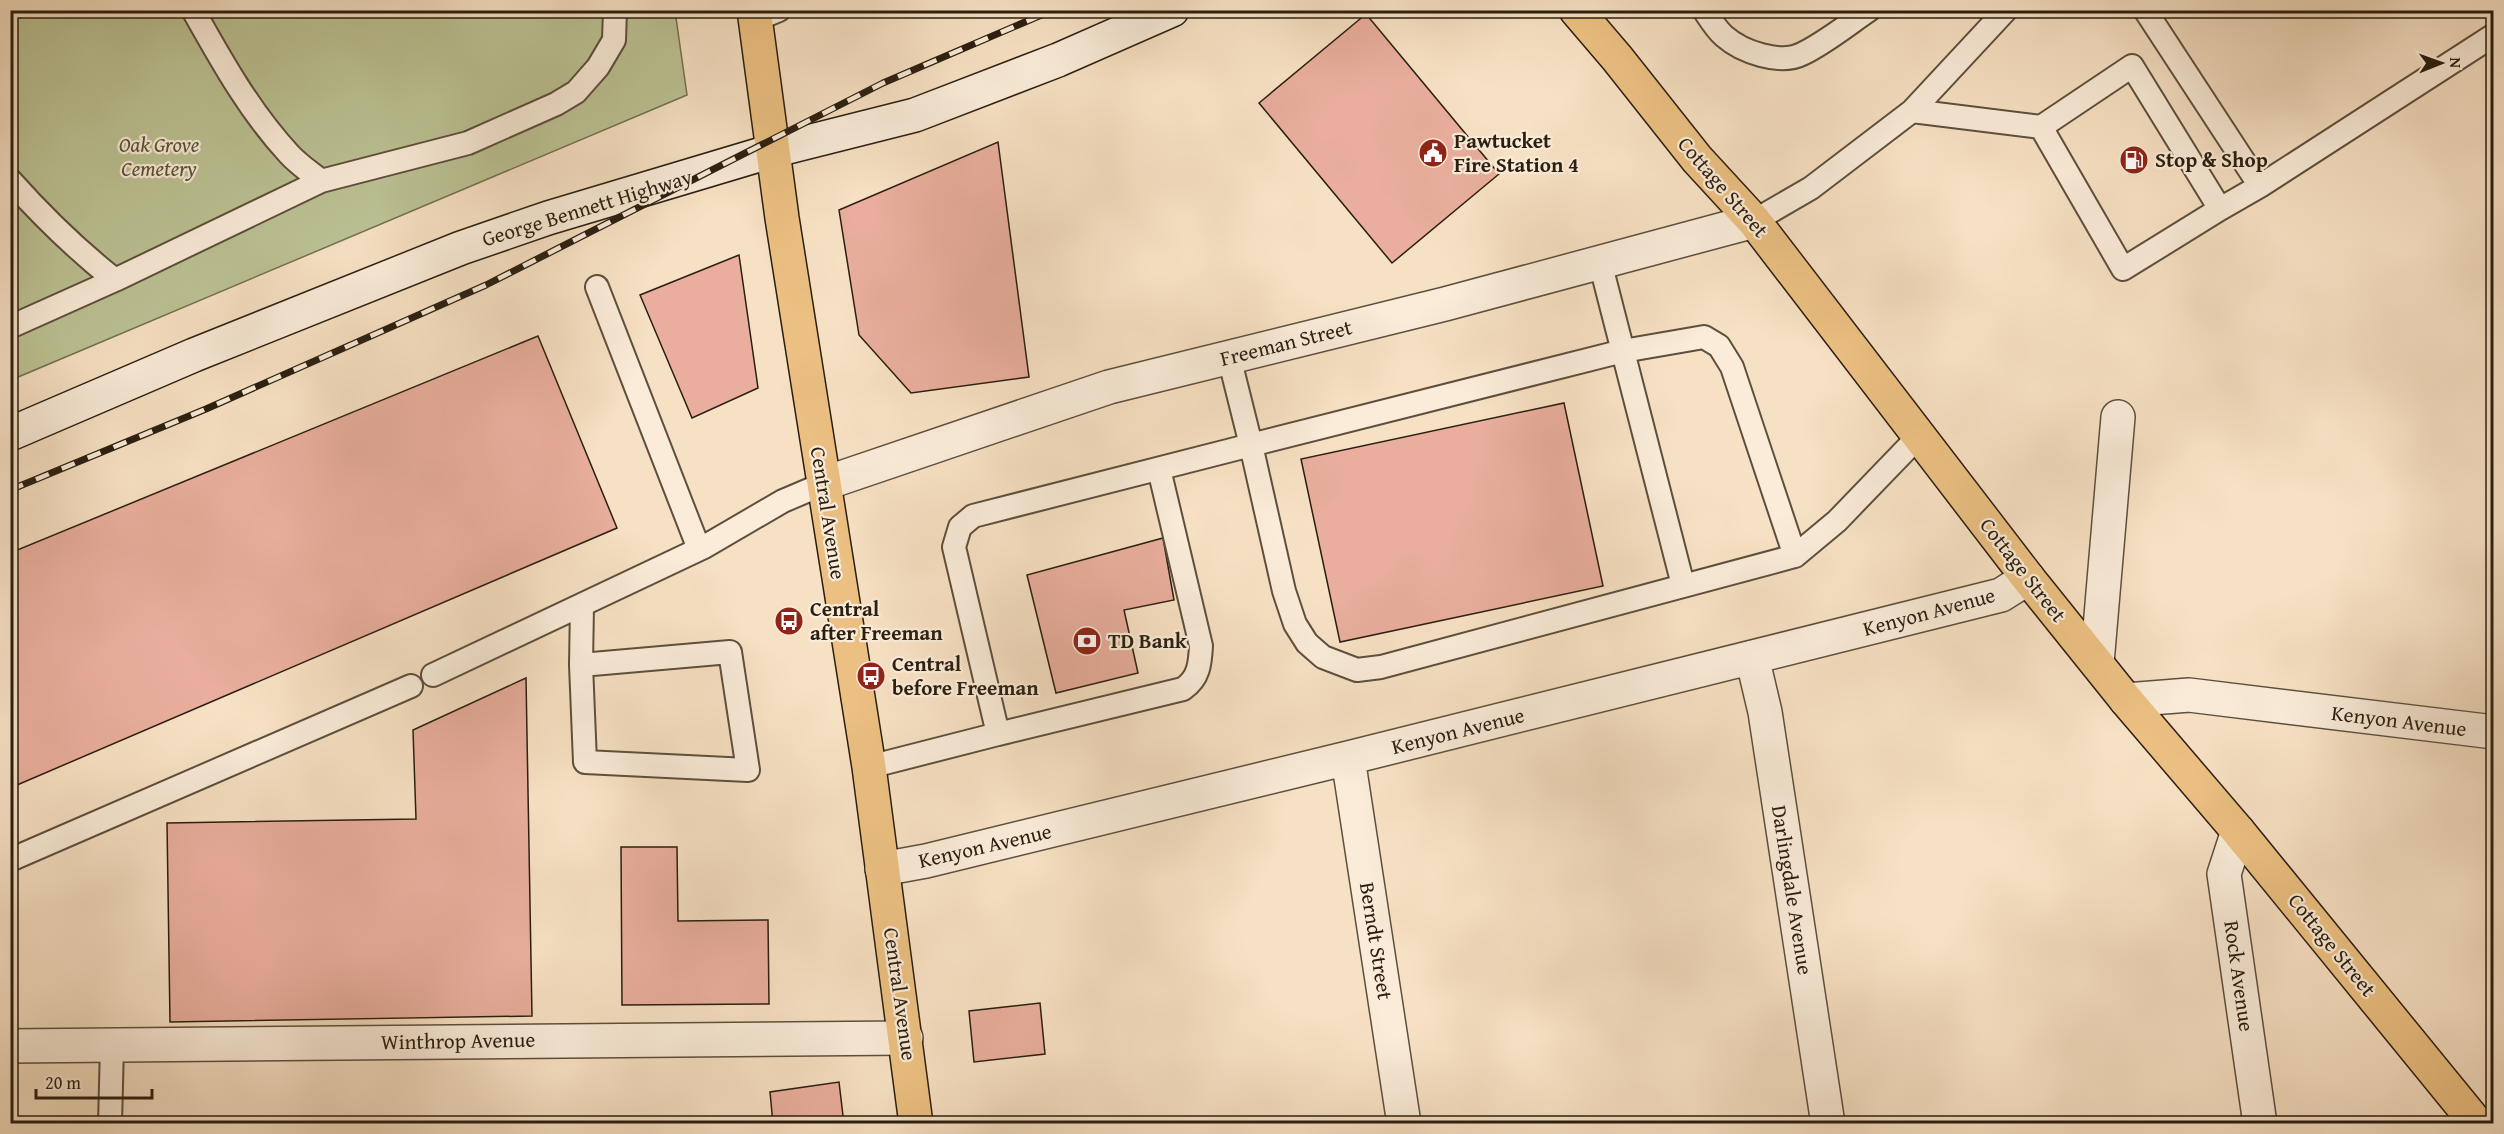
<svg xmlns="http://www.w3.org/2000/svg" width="2504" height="1134" viewBox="0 0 2504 1134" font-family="'Gentium Book Plus',serif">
<rect width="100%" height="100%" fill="#f7e1c4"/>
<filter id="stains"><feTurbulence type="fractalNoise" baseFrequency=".00333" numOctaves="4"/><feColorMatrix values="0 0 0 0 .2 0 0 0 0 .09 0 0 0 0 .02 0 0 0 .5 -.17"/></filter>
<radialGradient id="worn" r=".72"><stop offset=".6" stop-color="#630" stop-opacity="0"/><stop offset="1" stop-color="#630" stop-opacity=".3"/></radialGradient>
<!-- green -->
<path fill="#bcc395" stroke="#737052" stroke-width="1.5" d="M11 11H675L687 95 11 380Z"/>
<!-- building -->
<path fill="#e9ae9d" stroke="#2a1e10" stroke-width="1.5" d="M1366 14 1499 174 1392 263 1259 103Z
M998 142 1029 377 911 393 859 335 839 210Z
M739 255 758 388 692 418 640 295Z
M538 336 617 528 10 788V553Z
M1564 403 1603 586 1340 642 1301 459Z
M1163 538 1174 600 1124 610 1138 673 1056 693 1027 575Z
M526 678 532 1016 170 1022 167 823 416 819 413 730Z
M621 847H677L678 921 768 920 769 1004 622 1005Z
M1040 1003 1045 1054 974 1062 969 1011Z
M839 1082 844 1124H773L770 1092Z"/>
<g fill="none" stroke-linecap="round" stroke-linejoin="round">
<!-- service casing -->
<g stroke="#5d4f3d" stroke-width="26">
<path id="service" d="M193 10C221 60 250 112 289 154 298 164 310 172 321 181
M1704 10C1710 19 1716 29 1724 36 1742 52 1780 65 1802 54 1825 43 1847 25 1869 10
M2145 10 2260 186
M755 20 779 10
M1912 111 2041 127 2132 66 2220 209 2123 269 2041 127
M10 180C43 217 77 250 115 280
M2220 209 2260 186 2494 35
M1754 221 1811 188 1912 111 2006 10
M1600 262 1683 585
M597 287 699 549
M10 327 115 280 321 181 468 143 556 104 576 92 598 67 614 40 615 10
M1795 556 1732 367 1719 346 1704 337 1623 351 1251 445 1284 591 1295 624 1307 643 1323 657 1357 670 1381 667 1795 556 1837 521 1919 436
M581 665 730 652 748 770 585 762 581 665 582 605
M433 675 704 547 783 501 823 484
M998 734 1183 689C1199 678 1200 664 1201 646L1159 469
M869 767 998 734 954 547 960 527 973 516 1251 445 1229 357
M10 860 411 686
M110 1124 112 1045"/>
</g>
<!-- minor casing -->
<g stroke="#5d4f3d" stroke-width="36">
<path id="minor" d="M823 484 1109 387 1445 304 1754 221
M1752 657 1765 712 1828 1124
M2097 663 2118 417
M2126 700 2189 695 2494 732
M1348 758 1404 1124
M2238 831 2224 874 2260 1124
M882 869 926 861 1348 758 2001 595 2028 578
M10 1046 906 1038"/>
</g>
<!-- secondary casing -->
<g stroke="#2a1e10" stroke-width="36">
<path id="secondary" d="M10 434 194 355 461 248 548 218 772 151 915 115 1058 60 1172 10"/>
</g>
<!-- primary casing -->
<g stroke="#2a1e10" stroke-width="36">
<path id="primary" d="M754 10 782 218 869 767 916 1124
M1576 10 1617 58 1697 159 1754 221 2028 578 2126 700 2238 831 2477 1124"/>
</g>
<!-- service -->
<use href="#service" stroke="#faecd9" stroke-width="22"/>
<!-- minor -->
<use href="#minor" stroke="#faecd9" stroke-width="33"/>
<!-- secondary -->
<use href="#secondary" stroke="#faecd9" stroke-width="33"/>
<!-- primary -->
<use href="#primary" stroke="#ecc082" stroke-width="33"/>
<!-- rail casing -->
<g stroke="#2a1e10" stroke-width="7">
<path id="rail" d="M10 490 206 409 486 285 883 83 1053 10"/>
</g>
<!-- rail -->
<use href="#rail" stroke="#faecd9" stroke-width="4.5" stroke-dasharray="14" stroke-linecap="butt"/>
</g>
<!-- icons -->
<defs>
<g id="civic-disc" transform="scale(1.5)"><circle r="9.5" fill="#8f2418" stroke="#faecd9"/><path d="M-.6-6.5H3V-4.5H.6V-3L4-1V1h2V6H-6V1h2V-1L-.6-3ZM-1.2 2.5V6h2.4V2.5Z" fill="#fff"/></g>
<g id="fuel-disc" transform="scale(1.5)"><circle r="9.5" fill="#8f2418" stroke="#faecd9"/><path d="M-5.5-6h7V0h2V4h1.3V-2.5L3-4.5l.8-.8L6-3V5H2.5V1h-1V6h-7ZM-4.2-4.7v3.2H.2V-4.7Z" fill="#fff"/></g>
<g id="bus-disc" transform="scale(1.5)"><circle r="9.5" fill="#8f2418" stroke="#faecd9"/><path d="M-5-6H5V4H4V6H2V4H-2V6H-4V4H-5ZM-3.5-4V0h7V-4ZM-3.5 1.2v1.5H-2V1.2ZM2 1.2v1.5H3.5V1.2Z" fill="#fff"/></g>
<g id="bank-disc" transform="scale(1.5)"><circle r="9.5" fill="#8f2418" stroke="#faecd9"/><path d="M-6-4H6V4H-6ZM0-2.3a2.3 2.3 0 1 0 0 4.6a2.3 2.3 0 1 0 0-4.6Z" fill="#fff"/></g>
</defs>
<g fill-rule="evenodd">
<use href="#civic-disc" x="1433" y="153"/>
<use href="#fuel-disc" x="2134" y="160"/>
<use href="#bus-disc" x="789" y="621"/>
<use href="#bank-disc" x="1087" y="641"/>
<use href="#bus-disc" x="871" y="676"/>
</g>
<g text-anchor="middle" stroke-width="4.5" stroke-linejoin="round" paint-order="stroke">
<!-- poi labels -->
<g font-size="21" font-weight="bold" fill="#2a1e10" stroke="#faecd9" text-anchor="start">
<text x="1454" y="148">Pawtucket<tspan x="1454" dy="24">Fire Station 4</tspan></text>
<text x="2155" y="167">Stop &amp; Shop</text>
<text x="810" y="616">Central<tspan x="810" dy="24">after Freeman</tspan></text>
<text x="1108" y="648">TD Bank</text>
<text x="892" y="671">Central<tspan x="892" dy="24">before Freeman</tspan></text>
</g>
<!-- park labels -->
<g font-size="21" font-style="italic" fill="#565038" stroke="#faecd9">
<text x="159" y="152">Oak Grove<tspan x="159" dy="24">Cemetery</tspan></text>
</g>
<!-- street labels -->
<g font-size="21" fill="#2a1e10" stroke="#faecd9">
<text transform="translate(1723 187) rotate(49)" y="7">Cottage Street</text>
<text transform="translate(587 208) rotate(-17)" y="7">George Bennett Highway</text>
<text transform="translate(1286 343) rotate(-14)" y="7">Freeman Street</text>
<text transform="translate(828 513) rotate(81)" y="7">Central Avenue</text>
<text transform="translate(2023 570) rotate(52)" y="7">Cottage Street</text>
<text transform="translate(1929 612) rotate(-15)" y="7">Kenyon Avenue</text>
<text transform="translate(2399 721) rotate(7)" y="7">Kenyon Avenue</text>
<text transform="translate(1458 731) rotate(-14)" y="7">Kenyon Avenue</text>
<text transform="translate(985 846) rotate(-13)" y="7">Kenyon Avenue</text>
<text transform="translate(1792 890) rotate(81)" y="7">Darlingdale Avenue</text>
<text transform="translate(1376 941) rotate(81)" y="7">Berndt Street</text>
<text transform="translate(2332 945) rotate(51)" y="7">Cottage Street</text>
<text transform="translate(2239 976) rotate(82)" y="7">Rock Avenue</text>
<text transform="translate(900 994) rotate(82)" y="7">Central Avenue</text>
<text transform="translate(458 1041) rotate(-1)" y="7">Winthrop Avenue</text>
</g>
</g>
<!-- margin -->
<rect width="2504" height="1134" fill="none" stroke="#f7e1c4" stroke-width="36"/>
<rect x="12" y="12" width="2480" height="1110" fill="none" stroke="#2a1e10" stroke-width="3"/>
<rect x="18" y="18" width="2468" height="1098" fill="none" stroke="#2a1e10" stroke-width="1.5"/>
<!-- north arrow -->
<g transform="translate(2441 63) rotate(89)" stroke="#faecd9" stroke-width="4.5" paint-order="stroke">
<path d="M0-4.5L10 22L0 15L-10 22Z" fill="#2a1e10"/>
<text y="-9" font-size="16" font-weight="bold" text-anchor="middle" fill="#2a1e10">N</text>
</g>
<!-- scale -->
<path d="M36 1089v9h116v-9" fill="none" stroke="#2a1e10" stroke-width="3"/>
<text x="45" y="1089" font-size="18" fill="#2a1e10" stroke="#faecd9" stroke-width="4.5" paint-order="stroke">20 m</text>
<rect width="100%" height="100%" filter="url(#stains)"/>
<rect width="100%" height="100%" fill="url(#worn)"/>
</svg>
